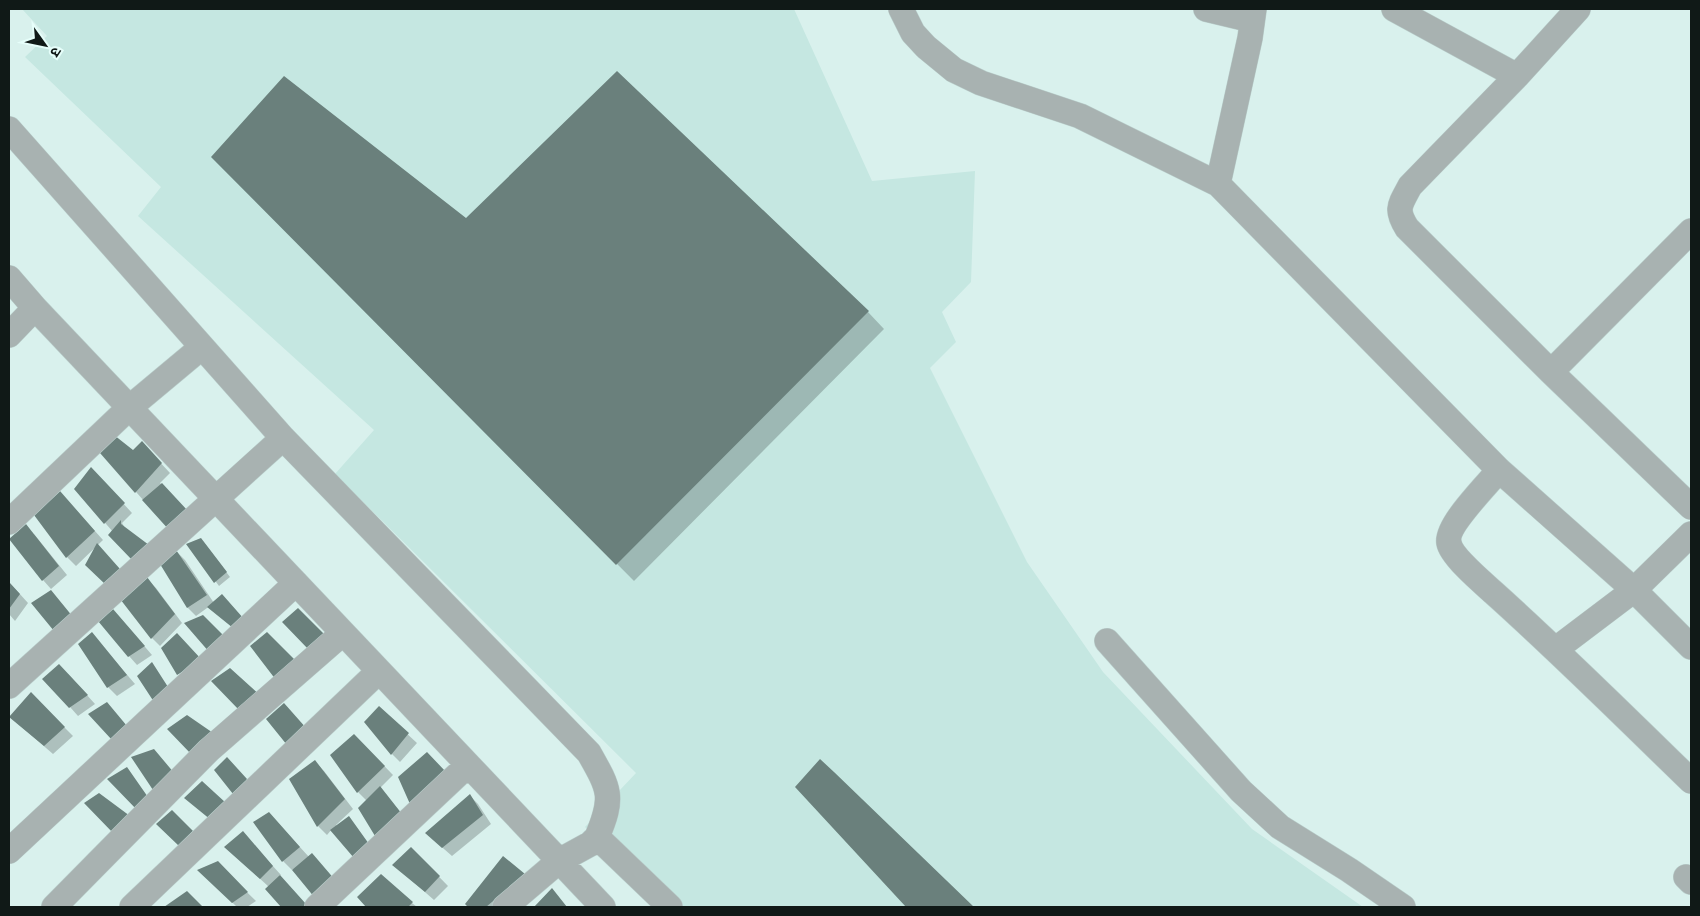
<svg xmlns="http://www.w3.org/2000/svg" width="1700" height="916" viewBox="0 0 1700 916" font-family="'Public Sans','Noto Sans Devanagari',sans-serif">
<rect width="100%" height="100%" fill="#d9f1ed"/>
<!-- built -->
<path fill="#c5e7e1" d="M22 9H794L872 181 975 171 971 282 942 312 956 342 930 368 1027 562 1103 672 1252 829 1363 907H671L585 827 636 773 335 474 374 430 138 216 161 187 25 57 47 36Z"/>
<!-- shadow -->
<path fill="#0003" d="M213 157 466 219 868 312 884 329 634 581Z
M142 443 170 473 160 483 170 493 144 501 101 452H134Z
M100 478 132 513 122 523 125 528 113 532 76 489Z
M60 492 103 540 76 566 67 557 35 515Z
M34 534 67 575 51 589 43 580Z
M188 544H205L230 577 219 586Z
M176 551 185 560 214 603 196 616 188 608 162 565Z
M147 579 156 588 182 623 160 646 152 638Z
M9 582 28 603 15 621 9 614Z
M121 619 152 655 137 665 129 656Z
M92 634 135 684 117 696 108 687Z
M68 674 95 704 78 716 70 707Z
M31 694 73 736 53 754 10 717Z
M379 708 417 743 400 762 392 754Z
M363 744 393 775 380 788 410 824 367 801 358 792 332 755Z
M820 761 972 907H908L797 787Z
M315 762 324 771 353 809 336 825 337 826 349 818 372 849 332 829 327 835 318 826 291 780Z
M470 796 478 804 491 824 452 856 436 842Z
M255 822H277L309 857 315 897 293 869 292 870 283 861Z
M243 833 281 875 279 876 308 907H283L267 890 269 887 234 855Z
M411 848 448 886 434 900 394 865Z
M217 863 256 901 247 907H237L199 870Z
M524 875 504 907H470L467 904Z
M358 897 412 903 417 907H367Z"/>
<!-- building -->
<path fill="#6a807c" d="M617 71 869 311 616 565 211 157 284 76 466 218Z
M114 435 133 450 142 441 162 463 135 493 100 453Z
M91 467 125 503 104 524 74 489Z
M162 483 188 511 170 531 142 500Z
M60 491 95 531 66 558 34 515Z
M121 520V524L149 545 133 561 108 535Z
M26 524 59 566 42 581 9 539Z
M201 538 227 572 214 583 186 544Z
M97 543 120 569 106 585 85 565Z
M176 550 207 595 187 608 160 564Z
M147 577 175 614 151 639 117 595Z
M9 582 20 594 9 609Z
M51 590 73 617 54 631 31 603Z
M222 594 244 619 233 628 207 607Z
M298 608 325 635 309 650 282 622Z
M113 609 145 646 128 657 98 621Z
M203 615 226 638 210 653 184 623Z
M92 632 127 675 107 688 78 644Z
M267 632 296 661 276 680 250 646Z
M177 633 202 660 177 675 161 648Z
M152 662 168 687 154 702 137 676Z
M59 664 88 695 69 708 42 679Z
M230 668 261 696 239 710 211 681Z
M31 692 65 727 44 746 9 717Z
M107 702 127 726 112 740 88 714Z
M284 703 307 729 287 745 266 719Z
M379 706 409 733 391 755 364 722Z
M187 715 216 735 192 755 167 729Z
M354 734 385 766 357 793 330 755Z
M154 749 175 774 153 790 131 757Z
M427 752 446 772 410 804 398 777Z
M227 757 247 779 237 799 214 770Z
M820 759 834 772 974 907H906L795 787Z
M315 760 345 799 317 827 289 779Z
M127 767 150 800 139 812 107 779Z
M202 781 226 803 211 820 184 798Z
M380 786 402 814 375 836 358 808Z
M99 793 130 816 114 834 84 803Z
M470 794 483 815 442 848 425 833Z
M172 810 193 831 179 846 156 824Z
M269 812 300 847 282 862 253 822Z
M349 816 369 844 354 858 330 830Z
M243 831 273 866 260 879 224 847Z
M411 847 440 876 425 892 392 865Z
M312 853 336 881 315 898 292 870Z
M503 856 525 874 486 907H468L465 904Z
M218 861 248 892 232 903 197 870Z
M381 874 413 902 408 907H366L357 897Z
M280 875 306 904 303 907H281L265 889Z
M552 888 567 907H534Z
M187 891 203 907H164Z"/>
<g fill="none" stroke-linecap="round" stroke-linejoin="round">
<!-- minor casing -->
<g stroke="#b9cecb" stroke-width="26">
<path id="minor" d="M901 9 913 33 926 47 954 70 981 83 1080 116 1218 184 1499 470 1634 590 1691 647
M1206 9 1252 20
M1394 9 1517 76
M1578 9 1517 76 1410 186C1400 205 1395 209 1407 228L1551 372 1691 507
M9 129 283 438 589 753C610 790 614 797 597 837
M1218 184 1250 38 1254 9
M9 278 35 308 603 907
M9 335 35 308
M1551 372 1691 231
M1499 470C1488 484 1445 526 1449 543 1451 556 1484 584 1494 593 1562 654 1626 718 1691 781
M9 522 129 408 202 347
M1107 641 1241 791 1280 827 1349 870 1403 907
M1556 649 1634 590 1691 534
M9 686 283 438
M9 851 296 583
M1686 877 1691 882
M54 907 209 750 343 633
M132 907 379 671
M317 907 468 765
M505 907 559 861 590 844 597 837 670 907"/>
</g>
<!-- minor -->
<use href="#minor" stroke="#a8b2b1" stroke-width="25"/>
</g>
<!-- border -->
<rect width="1700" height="916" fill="none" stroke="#101917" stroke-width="20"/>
<!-- north arrow -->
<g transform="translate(45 45) rotate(123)" stroke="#e6fefa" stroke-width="4" paint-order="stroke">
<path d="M0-4L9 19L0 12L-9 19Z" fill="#101917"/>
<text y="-8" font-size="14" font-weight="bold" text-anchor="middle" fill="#101917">उ</text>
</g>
</svg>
